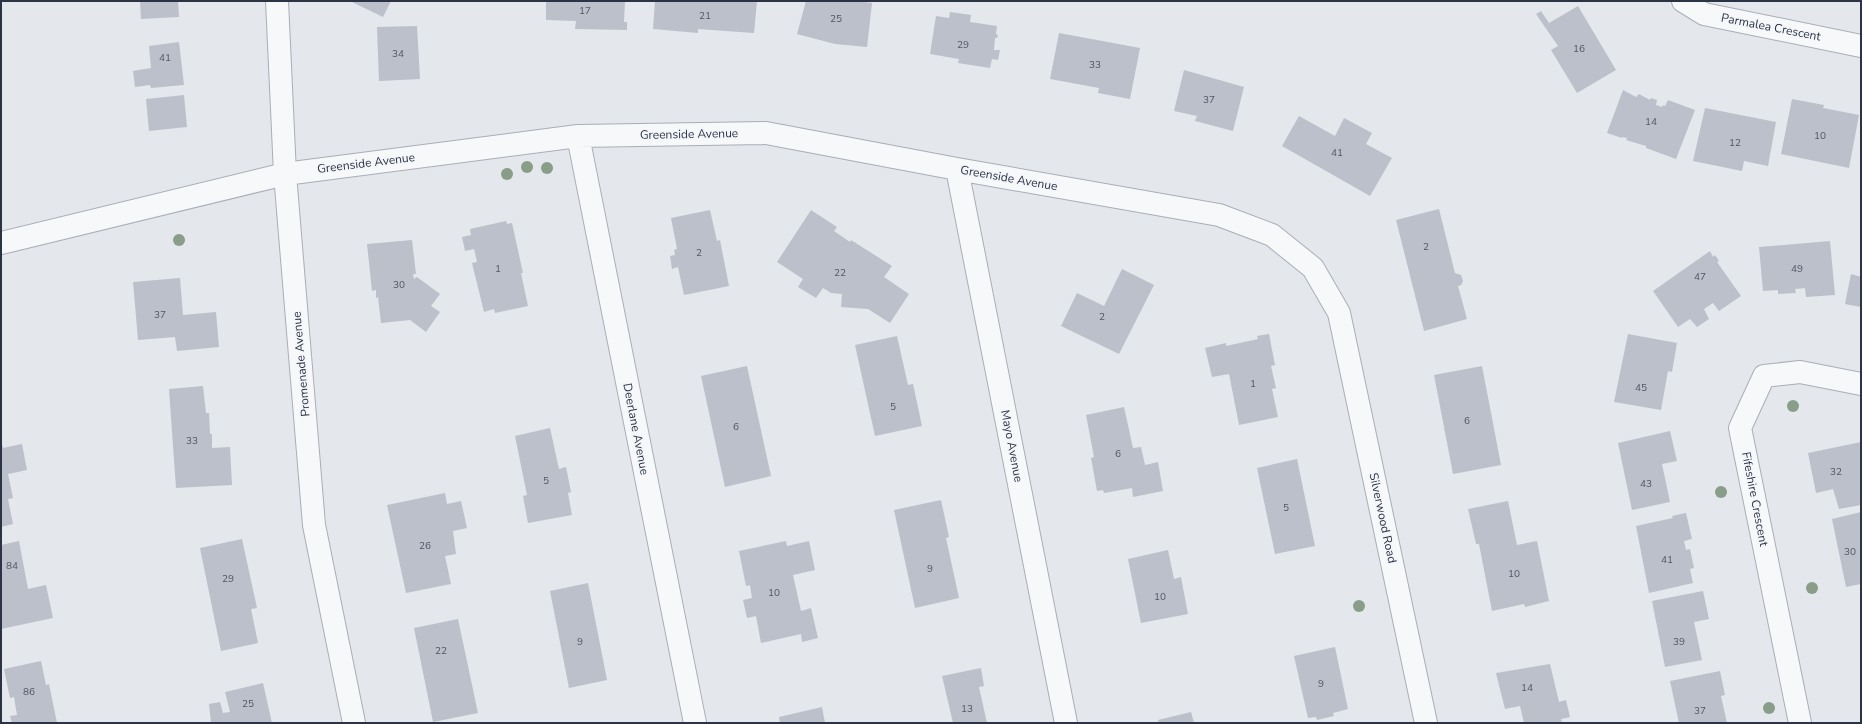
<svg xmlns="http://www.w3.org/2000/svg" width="1862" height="724" viewBox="0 0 1862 724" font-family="'Nunito Sans',sans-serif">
<rect width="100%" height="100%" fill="#e4e7ec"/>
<!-- building -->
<path fill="#bbc0ca" d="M140 1H178L179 17 141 19Z
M350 1H391L383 17Z
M546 1H625L624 22H627V30L575 29 576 21 546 20Z
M655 1H757L754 33 698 29V33L653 29Z
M806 1H856L872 3 867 47 835 44 797 34Z
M1578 6 1616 70 1577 93 1551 50 1558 46 1536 14 1541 11 1549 23Z
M950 12 971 15 970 22 997 26 996 34 998 35 997 38H995L994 50H1000L998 60 992 59 990 68 958 63 959 59 930 54 936 16 949 18Z
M417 26 420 79 379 81 377 27Z
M1059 33 1140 48 1130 99 1098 93 1099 88 1050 79Z
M179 42 184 85 151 88 150 85 135 87 133 71 151 68 149 46Z
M1184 70 1244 87 1233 131 1195 121 1197 116 1174 111Z
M1623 90 1636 97 1639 94 1650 100 1651 98 1657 100 1656 105 1662 107 1663 105 1665 106 1668 100 1695 110 1676 159 1646 148V146L1626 140 1627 138 1622 137V138L1607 133Z
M184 95 187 127 149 131 146 99Z
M1792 99 1824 105 1823 108 1859 115 1849 168 1781 154Z
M1705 108 1776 122 1768 166 1744 161 1742 171 1693 161Z
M1299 116 1335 136 1344 118 1372 133 1366 144 1392 158 1370 196 1282 146Z
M1439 209 1455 273 1461 275 1463 281 1461 285 1458 286 1467 319 1424 331 1396 220Z
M710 210 717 241 720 240 729 286 684 295 678 267 672 269 670 256 675 255 674 250 677 249 671 218Z
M811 210 837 227 834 231 850 242 851 240 892 266 884 277 909 294 890 323 868 309 841 307 842 294 831 293 823 288 816 298 798 287 803 279 777 262Z
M506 221 507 224 512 223 523 273H521L528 306 495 313 494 309 484 312 472 263 477 262 474 249 465 251 462 237 471 235 470 229Z
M412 240 416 274H413L414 279 417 277 440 294 431 306 440 312 426 332 410 320 381 323 378 297 376 298V290L372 291 367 244Z
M1830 241 1835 295 1806 297 1805 288 1795 289 1796 293 1778 294V290L1763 291 1759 247Z
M1710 251 1713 257 1715 255 1719 261 1717 262 1741 296 1719 311 1713 303 1704 309 1709 319 1697 327 1690 319 1678 327 1653 291Z
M1122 269 1154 285 1119 354 1061 326 1077 293 1104 306Z
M1851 274 1861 277V307L1845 304Z
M180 278 183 315 216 312 219 347 177 351 175 337 138 340 133 282Z
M1269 334 1275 365 1271 366 1276 388 1272 389 1278 417 1239 425 1229 374 1212 377 1205 348 1226 343V346L1258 339 1257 336Z
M1628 334 1677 343 1672 372 1668 371 1661 410 1614 402Z
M897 336 908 385 913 384 922 426 875 436 855 345Z
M747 366 771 476 725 487 701 376Z
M1482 366 1501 465 1453 474 1434 375Z
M203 386 206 413H209L210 434H212V448L230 447 232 485 176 488 169 389Z
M1124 407 1133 448 1141 447 1145 465 1158 462 1163 491 1133 497 1132 488 1104 493 1103 490 1097 491 1091 458 1094 457 1086 415Z
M550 428 559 469 566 467 571 492 568 493 572 515 528 523 523 496 527 495 515 436Z
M1670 431 1677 461 1662 464 1670 502 1632 510 1618 443Z
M1 440 3 448 22 444 27 470 8 474 13 498 8 499 13 524 1 527Z
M1861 442V505L1839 509 1833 489 1816 493 1808 453Z
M1297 459 1315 546 1275 554 1257 468Z
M445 493 447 504 461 501 467 528 453 531 456 554 445 556 451 584 406 593 387 505Z
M941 500 949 537 946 538 959 598 915 608 894 510Z
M1508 501 1517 545 1537 541 1549 601 1525 607 1524 604 1492 611 1479 544H1476L1468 509Z
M1861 512V584L1846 587 1832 519Z
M1686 513 1692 539 1684 541 1686 550 1690 549 1694 568 1690 569 1693 583 1649 593 1636 526 1673 518 1672 516Z
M242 539 257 608 251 609 258 643 221 651 200 548Z
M19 541 28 589 46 585 53 618 1 629V545Z
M786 541 787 546 809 541 815 570 793 575 801 611 811 608 818 638 802 642 801 634 761 643 756 616 747 618 743 600 752 598 750 585 746 586 739 551Z
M1168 550 1174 579 1181 577 1188 614 1141 623 1128 559Z
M588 583 607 680 569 688 550 591Z
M1703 591 1709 619 1694 622 1702 660 1665 667 1652 601Z
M458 619 478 713 433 722 414 628Z
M1335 647 1348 709 1333 713 1334 716 1317 720 1316 717 1308 718 1294 656Z
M41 661 46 685 49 684 57 723H12L10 716 17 715 14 697 10 698 4 669Z
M1550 664 1559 702 1566 700 1570 717 1561 719 1562 723H1524L1520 706 1505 709 1496 673Z
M981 668 984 686 979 687 987 723H953L942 676Z
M1720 671 1725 695 1721 696 1727 723H1679L1670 681Z
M263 683 272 723H211L209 704 220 702 223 713 230 712 225 692Z
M822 707 825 723H780L779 717Z
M1191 712 1194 723H1159L1158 720Z"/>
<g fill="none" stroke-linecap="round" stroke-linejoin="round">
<!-- street casing -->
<g stroke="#a9aeb7" stroke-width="24">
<path id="street" d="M277 1 285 174 314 525 354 723
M1683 1 1704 14 1861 46
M578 136 695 723
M957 169 1066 723
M1 243 285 174 578 136 766 133 957 169 1219 215 1272 235 1313 268 1339 313 1426 723
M1800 723 1740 428 1764 376 1800 372 1861 384"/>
</g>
<!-- street -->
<use href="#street" stroke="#f7f8fa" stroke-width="22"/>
</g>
<!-- trees -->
<g fill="#899d89">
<circle cx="527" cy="167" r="6"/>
<circle cx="547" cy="168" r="6"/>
<circle cx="507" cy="174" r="6"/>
<circle cx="179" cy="240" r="6"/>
<circle cx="1793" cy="406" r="6"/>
<circle cx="1721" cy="492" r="6"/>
<circle cx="1812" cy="588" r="6"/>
<circle cx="1359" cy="606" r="6"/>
<circle cx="1769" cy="708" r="6"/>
</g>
<g text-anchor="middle" stroke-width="3.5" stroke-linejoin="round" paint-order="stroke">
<!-- number labels -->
<g font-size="10" fill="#4f5766">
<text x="585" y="14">17</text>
<text x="705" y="19">21</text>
<text x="836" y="22">25</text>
<text x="963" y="48">29</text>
<text x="1579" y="52">16</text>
<text x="398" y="57">34</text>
<text x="165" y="61">41</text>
<text x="1095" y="68">33</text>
<text x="1209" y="103">37</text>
<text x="1651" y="125">14</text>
<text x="1820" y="139">10</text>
<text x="1735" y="146">12</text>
<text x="1337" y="156">41</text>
<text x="1426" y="250">2</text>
<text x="699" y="256">2</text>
<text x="498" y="272">1</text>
<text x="1797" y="272">49</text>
<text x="840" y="276">22</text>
<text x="1700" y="280">47</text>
<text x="399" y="288">30</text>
<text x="160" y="318">37</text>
<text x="1102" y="320">2</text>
<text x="1253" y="387">1</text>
<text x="1641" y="391">45</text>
<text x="893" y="410">5</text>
<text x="1467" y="424">6</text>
<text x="736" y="430">6</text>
<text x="192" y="444">33</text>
<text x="1118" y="457">6</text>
<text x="1836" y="475">32</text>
<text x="546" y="484">5</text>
<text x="1646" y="487">43</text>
<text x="1286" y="511">5</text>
<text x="425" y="549">26</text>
<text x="1850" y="555">30</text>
<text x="1667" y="563">41</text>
<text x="12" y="569">84</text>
<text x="930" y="572">9</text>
<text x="1514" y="577">10</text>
<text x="228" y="582">29</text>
<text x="774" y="596">10</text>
<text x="1160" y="600">10</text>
<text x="580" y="645">9</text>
<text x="1679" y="645">39</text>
<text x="441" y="654">22</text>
<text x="1321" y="687">9</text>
<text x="1527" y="691">14</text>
<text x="29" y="695">86</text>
<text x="248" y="707">25</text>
<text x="967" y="712">13</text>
<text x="1700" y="714">37</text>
</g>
<!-- street labels -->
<g font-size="12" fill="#2b3445" stroke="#f4f6f9">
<text transform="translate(1771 27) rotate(11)" y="4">Parmalea Crescent</text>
<text transform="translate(689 134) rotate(-1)" y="4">Greenside Avenue</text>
<text transform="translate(366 163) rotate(-7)" y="4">Greenside Avenue</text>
<text transform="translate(1009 178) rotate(10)" y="4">Greenside Avenue</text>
<text transform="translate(301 364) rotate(-95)" y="4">Promenade Avenue</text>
<text transform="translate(636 429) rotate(79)" y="4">Deerlane Avenue</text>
<text transform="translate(1012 446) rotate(79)" y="4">Mayo Avenue</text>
<text transform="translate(1755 499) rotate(79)" y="4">Fifeshire Crescent</text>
<text transform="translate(1383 518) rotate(78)" y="4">Silverwood Road</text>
</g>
</g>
<!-- border -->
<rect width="1862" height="724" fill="none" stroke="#2b3445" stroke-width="4"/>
</svg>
